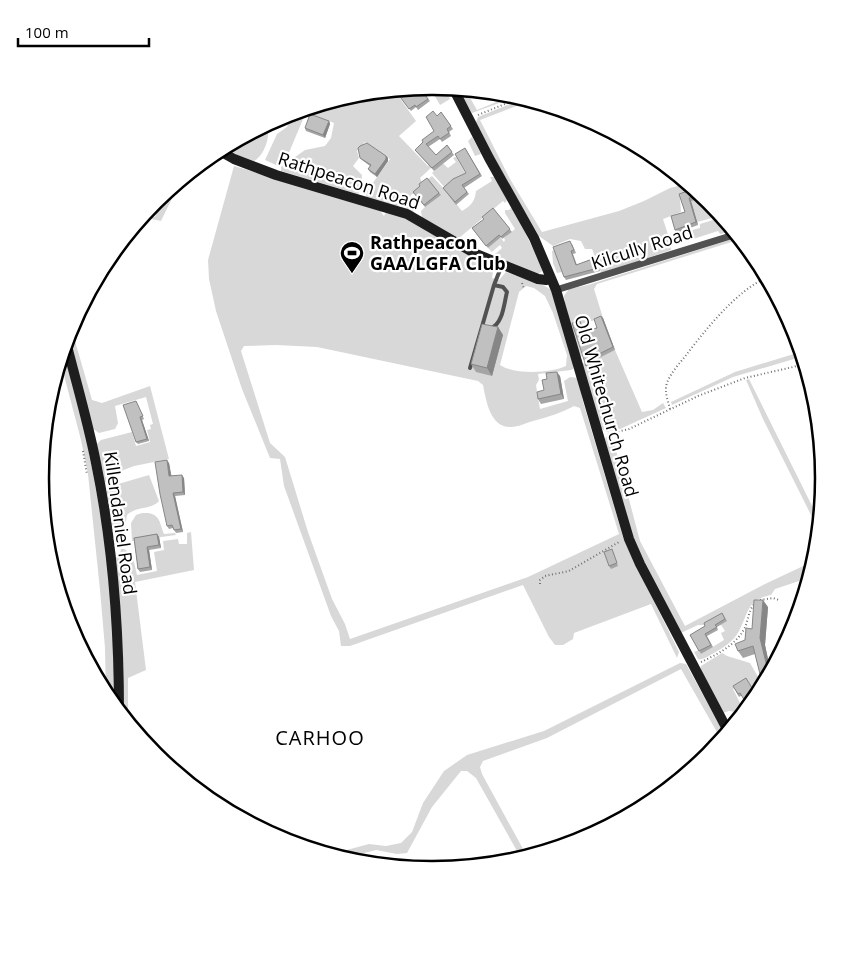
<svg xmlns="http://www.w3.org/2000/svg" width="865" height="957" viewBox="0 0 865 957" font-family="'Open Sans',sans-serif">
<rect width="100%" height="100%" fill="#fff"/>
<!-- green -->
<path fill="#d8d8d8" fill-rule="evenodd" d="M429 86 444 87 450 99 440 105Z
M458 89H465L477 110 514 95 518 96 472 113Z
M395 90 400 96 399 97 416 121 399 136 428 166 437 158 448 168 456 162 453 158 456 157 467 176 449 195 462 211C471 206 475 201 476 191L492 181 490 177H495L507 200 505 203 503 201 459 238 471 245 475 246 474 248 422 218 421 211 425 207 428 179 432 176 445 190 446 189 432 173 436 169 433 166 420 178 422 182V184L418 188 420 190 415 194H412L407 201 418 210 412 212 366 198 367 191 390 159 365 142 357 151 359 158 353 166 362 175 361 189 358 194 281 171V167L305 150 325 146 331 138 334 123 306 112 288 155 276 165 265 160 277 134 287 127 291 116 296 117 299 111 356 93Z
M525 98 532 100 480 120 510 179 542 232 619 211 644 201 670 188 682 185 685 181 707 198 721 229 731 226 734 231 720 234 718 231 690 240 688 231 700 228V224L713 220 712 218 697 222 694 213 686 215 693 193 680 198 681 212 663 219 670 241 671 250 597 275 601 272 592 249H585L581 241 570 239 553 246 539 236 492 154 476 122 478 117Z
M266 124C272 135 264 156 254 161L221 149Z
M472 137 481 154 475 156 468 141Z
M234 166 379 209 384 216 386 212 399 213 494 266 492 278 499 280 506 272 545 286 551 290 574 364 573 369 571 370 538 374 539 380 536 385 540 409 568 401 564 381 570 377 578 378 583 402 623 537 632 557 679 652 677 658 651 604 574 633 573 639 563 645H555L549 637 523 585 350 646H341L339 631 331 616 284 486 280 459 270 458 242 389 216 311 209 279 208 260ZM526 286 534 288 545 296 553 313 567 355 566 366C551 373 515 375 500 365L519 292ZM276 345 317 347 478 381 483 385C486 400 490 428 511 427 518 427 526 423 533 421 548 417 561 413 574 406L580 408 619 534 528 577 350 639 345 624 332 599 308 532 285 457 270 443 241 351 244 346Z
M182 178 161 221 142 217 144 214 155 217 161 204 160 197Z
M511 208H513L541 265 542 271 537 275 492 257 502 248 500 245 492 252 488 248 497 240 492 227 504 242 505 240 504 238 515 229 505 213V210H509Z
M739 237 741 239 597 284 594 289 603 318 573 326 582 356 580 357 565 304 564 296 569 289 588 285Z
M554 250 562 272 557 273 553 263 552 251Z
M781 302 795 328 804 356 733 377 672 405 671 402 735 372 797 353Z
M71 327 92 400 102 403 150 386 169 459 134 466 106 477 107 482 104 483 97 444 101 440 132 432 136 446 150 442 147 430 151 429 150 425 153 424 146 397 115 406 118 423 115 429 99 433 93 429 68 335Z
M64 348 82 416 106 543 113 630 115 707 106 695 105 648 100 590 88 474 81 440 60 360Z
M615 350 642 412 653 410 663 403 666 408 620 429 606 432 601 428 582 364Z
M749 379 821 524 820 533 763 419 746 380Z
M612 435 640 541 685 626 765 584 816 560 811 577 775 589 771 595C746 600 749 613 739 631 733 642 723 648 712 654 707 657 703 660 698 659L694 652 699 650 701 654 724 640 721 633 725 631 721 625H698L681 633 677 629 632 537 609 456 605 439 606 437Z
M149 475 159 501C151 510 136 506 127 515L124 535 121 536 117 533H113L106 493 108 487Z
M142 513C159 512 159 520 164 534L175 533 176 535 132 541 131 523 136 515Z
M191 532 194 570 135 582 146 670 128 678V723L124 718 123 676 116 557 120 554 121 549H124L132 554 137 575 157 571 154 552 164 550 163 541 178 539 179 544H187V533Z
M722 653 727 656 750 663 764 687 758 698 748 681 733 689 742 707 736 712 729 711 723 713 700 672 701 666Z
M680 663 686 664 726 737 722 741 681 669 547 738 483 761 480 767 482 774 528 858 522 860 476 778 467 771H461L432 807 407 853 397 854 376 850 341 859 328 855 369 844 386 846 401 843 412 832 423 803 444 771 467 755 544 731Z"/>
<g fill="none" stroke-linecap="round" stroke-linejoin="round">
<!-- path -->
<path stroke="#737373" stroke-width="2" stroke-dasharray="1 2.5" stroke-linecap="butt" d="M478 115 522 97
M522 283 524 289
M670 409C668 401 664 391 667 383 671 372 680 363 687 354 707 328 737 290 768 277
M608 434 629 429 698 396 745 378 806 364
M83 451 87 475
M540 584V580L545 576 569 571 619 542
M760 600 773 598 779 600
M701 662C716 655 734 646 743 631 749 622 747 611 756 602"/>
<!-- lane -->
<path stroke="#515151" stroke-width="4" d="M491 328C503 324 504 303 507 292L503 287 494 285
M470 368 494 285 502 265"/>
<!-- street -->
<path stroke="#515151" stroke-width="7" d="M556 290 737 234"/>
<!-- secondary -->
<path stroke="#1e1e1e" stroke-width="10" d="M453 88 489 158 534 238 556 290 629 539 640 564 729 733
M218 150 234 159 276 175 407 214 476 254 538 279 546 280 551 278
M66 342C76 382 88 422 96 463 113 545 119 629 119 712"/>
</g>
<!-- wall -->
<path fill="#a5a5a5" d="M419 87 430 101 418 110 416 107 411 111 395 90Z
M299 111 296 118 288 114Z
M441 112 453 129 449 132 451 136 442 142 440 139 428 147 436 155 447 145 454 155 434 171 415 150 434 131 437 116Z
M329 121 330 124 325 138 306 131 305 128Z
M465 148 482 176 464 188 469 194 456 205 443 188 466 173Z
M386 156 388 158V161L377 177 370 172 368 169 370 166 362 160 360 158Z
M427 178 441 195 425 207 413 192 420 186Z
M691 190 693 193 695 200 691 201 698 225 677 233 675 230 685 212Z
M150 207V214L145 213Z
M493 208 512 232 502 239 501 237 488 248 472 228 484 220Z
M572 244 576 253 573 254 577 265 595 258 597 262 600 271 566 280 564 277Z
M603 318 615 350 593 361 595 366 587 369 586 366 582 323 584 331 597 328Z
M498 327 503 335 492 376 476 372 471 364Z
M560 376 564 399 541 404 538 399 544 390Z
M136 401 144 419 142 420 149 441 138 444 136 442Z
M169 463 171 476 184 478 185 495 175 496 183 532 176 533 173 528 169 529 167 526Z
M157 534 159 537 161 548 149 550 152 570 140 572 138 569 134 538Z
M613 552 618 566 611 569 609 566Z
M768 607 765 645 771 673 768 680 765 681 760 674 755 654 743 658 738 651 752 629Z
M722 613 727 621 717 627 718 630 707 636 713 647 701 654 690 635 705 626Z
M733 686 758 698 749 708 742 695 739 697Z"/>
<!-- shaded-wall -->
<path fill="#868686" d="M299 111 296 118 294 115 296 112Z
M284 115 282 120 280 118 281 117Z
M329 121 330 124 325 138 323 135Z
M386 156 388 158V161L377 177 375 174Z
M689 198 691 201 698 225 696 222Z
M601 316 603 318 615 350 613 347Z
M498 327 503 335 492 376 487 368Z
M557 372 560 376 564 399 561 394Z
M140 417 142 420 149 441 147 439Z
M167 460 169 463 172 479 169 476Z
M182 475 184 478 185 495 183 492Z
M173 493 175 496 183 532 181 529Z
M157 534 159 537 161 548 159 545Z
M147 547 149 550 152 570 150 567Z
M763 600 768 607 765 645 771 673 770 675 768 671 760 638Z"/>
<!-- building -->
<path fill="#c0c0c0" stroke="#868686" d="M419 87 428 99 416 107 415 105 409 109 395 90Z
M433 111 437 116 441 112 451 126 447 129 449 133 440 139 438 136 426 144 436 155 447 145 452 152 432 168 415 150 423 142 422 140 434 131 426 117Z
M296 112 294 115 290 113Z
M310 114 329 121 323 135 305 128Z
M367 143 386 156V159L375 174 368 169 371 165 360 158 358 148 360 146Z
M465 148 480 174 462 185 467 192 455 202 443 188 453 179 466 173 455 154Z
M427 178 439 193 424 205 413 192 420 186 419 184Z
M691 190 693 197 689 198 696 222 675 230 671 216 685 212 679 194Z
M493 208 510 229 501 237 499 235 486 246 472 228 484 219 482 217Z
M570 241 574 250 571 251 576 265 595 258 598 268 564 277 553 247Z
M601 316 613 347 591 358 593 363 586 366 572 323 580 321 583 331 597 328 594 319Z
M482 324 498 327 487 368 471 364Z
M557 372 561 394 538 399 537 392 544 390 542 380 547 379 546 373Z
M136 401 143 416 140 417 147 439 136 442 123 405Z
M167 460 169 476 182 475 183 492 173 493 181 529 174 530 172 525 167 526 160 494 155 462Z
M157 534 159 545 147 547 150 567 138 569 134 538Z
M612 549 617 563 609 566 604 552Z
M754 600H763L760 638 768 671 760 674 753 646 738 651 735 644 745 640 746 628 752 629Z
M722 613 725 619 715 625 717 627 705 634 711 645 699 651 690 635 705 626 704 623Z
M746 678 758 698 754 703 748 706 740 693 738 694 733 686Z"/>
<!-- icons -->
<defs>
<g id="stadium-pin" transform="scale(1.25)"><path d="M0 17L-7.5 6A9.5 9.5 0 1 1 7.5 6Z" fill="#000" stroke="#fff"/><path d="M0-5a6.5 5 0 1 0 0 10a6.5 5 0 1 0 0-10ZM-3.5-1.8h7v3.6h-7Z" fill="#fff"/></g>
</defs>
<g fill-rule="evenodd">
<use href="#stadium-pin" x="352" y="253"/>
</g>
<g text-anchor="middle" stroke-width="4.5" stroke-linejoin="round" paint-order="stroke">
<!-- street labels -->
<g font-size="18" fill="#000" stroke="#fff">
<text transform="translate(349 181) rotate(18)" y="6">Rathpeacon Road</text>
<text transform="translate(642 248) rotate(-18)" y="6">Kilcully Road</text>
<text transform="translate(606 406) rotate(74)" y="6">Old Whitechurch Road</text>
<text transform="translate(120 523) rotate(82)" y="6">Killendaniel Road</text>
</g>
<!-- poi labels -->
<g font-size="18" font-weight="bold" fill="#000" stroke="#fff" text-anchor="start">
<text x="370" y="249">Rathpeacon<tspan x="370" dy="21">GAA/LGFA Club</tspan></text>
</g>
<!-- quarter labels -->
<g font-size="20" letter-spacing="1" fill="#000" stroke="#fff">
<text x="320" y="745">CARHOO</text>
</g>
</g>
<!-- crop -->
<path d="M0 0H865V957H0ZM49 478a383 383 0 1 1 766 0a383 383 0 1 1-766 0Z" fill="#fff" fill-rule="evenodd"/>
<path fill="none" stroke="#000" stroke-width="2.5" d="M49 478a383 383 0 1 1 766 0a383 383 0 1 1-766 0Z"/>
<!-- scale -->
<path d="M18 38v8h131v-8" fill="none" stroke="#000000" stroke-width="2.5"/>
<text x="25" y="38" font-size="15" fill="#000000" stroke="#ffffff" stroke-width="4" paint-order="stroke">100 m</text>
</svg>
